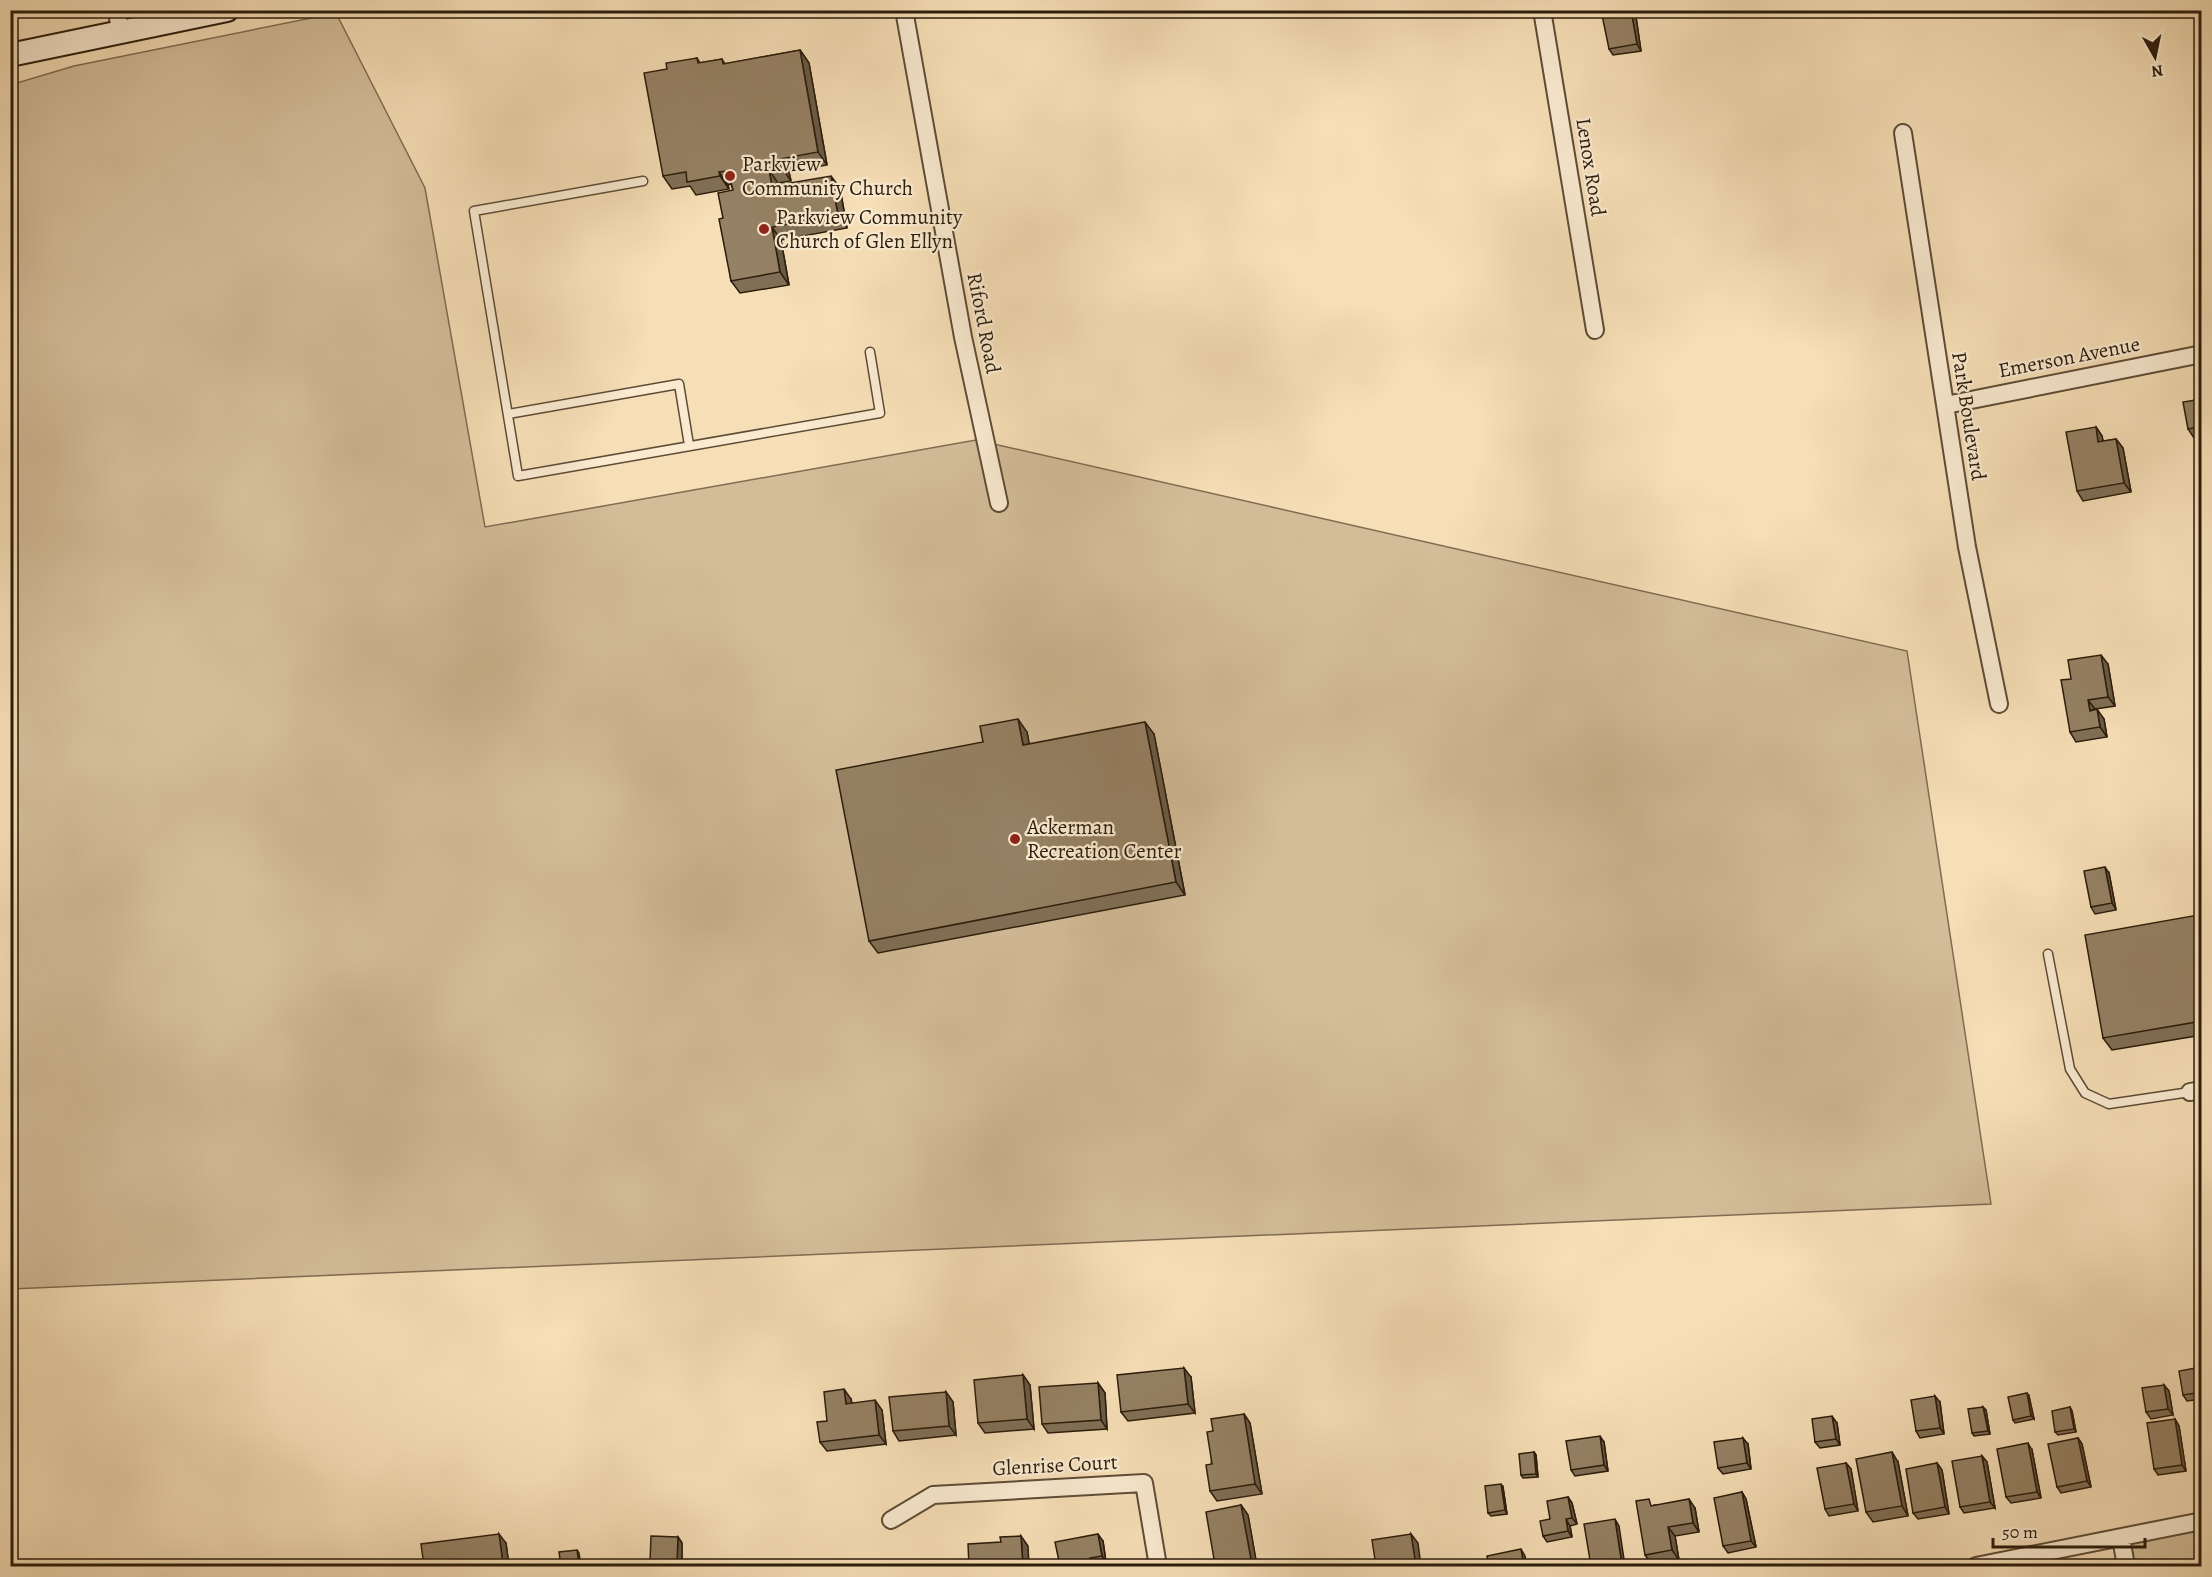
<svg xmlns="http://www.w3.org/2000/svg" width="2212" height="1577" viewBox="0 0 2212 1577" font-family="Alegreya,serif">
<rect width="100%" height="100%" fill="#f6deb6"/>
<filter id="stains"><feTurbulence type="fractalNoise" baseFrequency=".00333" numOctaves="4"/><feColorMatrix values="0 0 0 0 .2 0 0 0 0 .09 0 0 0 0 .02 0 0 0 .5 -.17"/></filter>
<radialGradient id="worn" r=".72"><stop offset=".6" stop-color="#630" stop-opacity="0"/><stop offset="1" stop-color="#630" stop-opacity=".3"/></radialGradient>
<!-- green -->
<path fill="#d3bd99" stroke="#7f6c52" stroke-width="1.5" d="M336 13 425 188 485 527 976 440 1907 651 1991 1204 11 1289 10 85 74 66Z
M2201 1529V1566H2135L2131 1543Z"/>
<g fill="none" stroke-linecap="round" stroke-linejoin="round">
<!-- lane casing -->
<g stroke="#5e4c36" stroke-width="11">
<path id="lane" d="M643 181 474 211 518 476 880 413 870 352
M508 414 679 384 689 445
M2048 954 2070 1069 2085 1093 2109 1104 2190 1092"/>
</g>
<!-- street casing -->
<g stroke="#5e4c36" stroke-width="20">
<path id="street" d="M117 10 120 33
M904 10 963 337 999 503
M1542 10 1595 330
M1903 133 1967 547 1999 704
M1946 405 2202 354
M2190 1092 2202 1090
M891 1520 933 1495 1144 1483 1158 1566
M2121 1538 2126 1566
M1976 1566 2202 1521"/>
</g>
<!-- secondary casing -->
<g stroke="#2b1c0b" stroke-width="26">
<path id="secondary" d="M10 55 227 10"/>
</g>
<!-- lane -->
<use href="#lane" stroke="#f9ead0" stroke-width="8"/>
<!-- street -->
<use href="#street" stroke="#f9ead0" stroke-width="16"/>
<!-- secondary -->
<use href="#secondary" stroke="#f9ead0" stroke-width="22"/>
</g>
<!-- wall -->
<path fill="#806f56" stroke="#2b1c0b" stroke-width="1.5" d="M1635 10 1641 51 1613 55 1609 49Z
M800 50 809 63 827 165 789 172 791 181 778 183V185L840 188 847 228 781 240 789 285 740 293 731 281 723 218 733 190 731 184 728 185 729 189 696 195 690 186 672 189 663 176 667 69 697 58 700 63 722 59 725 64Z
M2202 399V437L2194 438 2188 429Z
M2096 427 2102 436 2103 441 2116 439 2123 448 2131 492 2083 501 2077 491Z
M2108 664 2115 706 2095 709 2104 719 2107 737 2076 742 2070 732 2071 679Z
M1027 732 1029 744 1154 734 1185 895 878 953 869 941 983 742Z
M2109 873 2116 910 2095 914 2091 907Z
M2198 915 2202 920V1035L2112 1050 2103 1038Z
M2202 1367V1399L2187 1401 2183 1395Z
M1023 1375 1030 1385 1034 1429 985 1433 978 1423Z
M1191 1377 1195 1413 1128 1421 1121 1412Z
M1098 1383 1105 1393 1107 1429 1048 1433 1042 1424Z
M2164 1385 2169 1391 2173 1415 2151 1419 2146 1412Z
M946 1392 953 1402 956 1435 899 1441 893 1431Z
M2029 1396 2034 1419 2015 1423 2013 1420Z
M851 1399 852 1403 882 1410 886 1444 827 1451 820 1442 827 1421Z
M1940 1402 1944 1434 1920 1438 1916 1431Z
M1983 1407 1986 1410 1990 1434 1974 1436 1972 1433Z
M2070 1407 2072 1411 2076 1432 2058 1435 2055 1432Z
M1244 1414 1250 1423 1262 1494 1217 1501 1210 1491 1213 1431Z
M2175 1419 2179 1426 2186 1471 2158 1475 2154 1469Z
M1837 1423 1840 1445 1820 1448 1815 1442Z
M2078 1438 2082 1444 2091 1487 2061 1493 2057 1487Z
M1604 1442 1608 1471 1575 1476 1571 1470Z
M1748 1444 1751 1469 1723 1474 1718 1468Z
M2032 1450 2041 1498 2011 1503 2006 1497Z
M1534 1452 1536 1455 1538 1477 1523 1478 1521 1475Z
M1982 1456 1987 1462 1995 1508 1964 1513 1960 1507Z
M1898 1462 1908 1516 1873 1522 1866 1512Z
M1846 1463 1851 1469 1858 1511 1829 1516 1825 1509Z
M1937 1463 1942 1470 1949 1514 1918 1519 1913 1513Z
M1503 1487 1507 1514 1491 1516 1488 1513Z
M1742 1492 1746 1499 1756 1547 1728 1553 1723 1546Z
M1568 1497 1572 1503 1577 1524 1570 1526 1572 1537 1547 1542 1543 1536 1550 1519Z
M1241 1505 1248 1515 1257 1566H1216L1215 1565Z
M1654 1505 1695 1508 1699 1532 1675 1536 1679 1560 1652 1565 1645 1555Z
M678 1537 682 1543V1566H653L650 1562Z
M1103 1541 1106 1562 1095 1564V1566H1060Z
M506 1543 509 1566H424Z"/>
<!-- shaded-wall -->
<path fill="#685a46" stroke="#2b1c0b" stroke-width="1.5" d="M1631 10H1635L1641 51 1637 44Z
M800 50 809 63 827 165 818 152Z
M780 159 789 172 791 181 782 168Z
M769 170 778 183 781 199 772 186Z
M719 172 728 185 729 189 720 176Z
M831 176 840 188 847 228 838 215Z
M772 227 781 240 789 285 780 272Z
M2096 427 2102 436 2105 451 2098 442Z
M2116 439 2123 448 2131 492 2124 483Z
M2101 655 2108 664 2115 706 2108 697Z
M2088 700 2095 709 2090 711Z
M2097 709 2104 719 2107 737 2100 727Z
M1018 719 1027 732 1032 758 1023 745Z
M1145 722 1154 734 1185 895 1176 882Z
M2105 867 2109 873 2116 910 2112 903Z
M2198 915 2202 920V936Z
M1184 1368 1191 1377 1195 1413 1188 1404Z
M1023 1375 1030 1385 1034 1429 1027 1419Z
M1098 1383 1105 1393 1107 1429 1101 1420Z
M2164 1385 2169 1391 2173 1415 2168 1409Z
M844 1389 851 1399 853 1413 846 1404Z
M946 1392 953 1402 956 1435 949 1426Z
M2027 1393 2029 1396 2034 1419 2031 1416Z
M1935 1396 1940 1402 1944 1434 1940 1428Z
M875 1400 882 1410 886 1444 879 1435Z
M1983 1407 1986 1410 1990 1434 1988 1431Z
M2070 1407 2072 1411 2076 1432 2074 1429Z
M1244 1414 1250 1423 1262 1494 1255 1484Z
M1832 1416 1837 1423 1840 1445 1836 1439Z
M2175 1419 2179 1426 2186 1471 2182 1465Z
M1600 1436 1604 1442 1608 1471 1604 1465Z
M1743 1438 1748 1444 1751 1469 1747 1463Z
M2078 1438 2082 1444 2091 1487 2087 1481Z
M2028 1443 2032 1450 2041 1498 2037 1492Z
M1534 1452 1536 1455 1538 1477 1536 1474Z
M1892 1452 1898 1462 1908 1516 1902 1506Z
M1982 1456 1987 1462 1995 1508 1990 1502Z
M1846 1463 1851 1469 1858 1511 1854 1504Z
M1937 1463 1942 1470 1949 1514 1945 1507Z
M1501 1484 1503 1487 1507 1514 1505 1510Z
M1742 1492 1746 1499 1756 1547 1751 1541Z
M1568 1497 1572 1503 1577 1524 1572 1518Z
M1689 1499 1695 1508 1699 1532 1693 1523Z
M1241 1505 1248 1515 1257 1566H1256L1251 1559Z
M1566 1519 1570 1526 1572 1537 1568 1531Z
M1615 1519 1619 1526 1625 1566H1623L1622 1565Z
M1668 1527 1675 1536 1679 1560 1672 1550Z
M499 1534 506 1543 509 1566H505L503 1564Z
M1098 1534 1103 1541 1106 1562 1102 1556Z
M1411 1534 1418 1543 1421 1566H1416Z
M1021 1536 1028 1546 1029 1566H1023Z
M678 1537 682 1543V1566H680L677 1562Z
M1521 1549 1525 1556 1527 1566H1524Z
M577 1550 579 1553 581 1566H579Z
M1090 1558 1095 1564V1566H1092Z"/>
<!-- building -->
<path fill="#958164" stroke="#2b1c0b" stroke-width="1.5" d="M1601 10H1631L1637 44 1609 49Z
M800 50 818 152 780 159 782 168 769 170 772 186 831 176 838 215 772 227 780 272 731 281 719 219 723 218 718 193 733 190 728 171 719 172 720 176 687 182 686 172 663 176 644 73 667 69 666 63 697 58 698 63 722 59 723 64Z
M2202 399V426L2188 429 2183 402Z
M2096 427 2098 442 2116 439 2124 483 2077 491 2066 432Z
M2101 655 2108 697 2088 700 2090 711 2097 709 2100 727 2070 732 2061 680 2071 679 2068 660Z
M1018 719 1023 745 1145 722 1176 882 869 941 836 770 983 742 980 726Z
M2105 867 2112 903 2091 907 2084 871Z
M2198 915 2202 936V1021L2103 1038 2085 935Z
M2202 1367V1392L2183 1395 2179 1371Z
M1184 1368 1188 1404 1121 1412 1117 1375Z
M1023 1375 1027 1419 978 1423 974 1380Z
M1098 1383 1101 1420 1042 1424 1039 1387Z
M2164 1385 2168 1409 2146 1412 2142 1388Z
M844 1389 846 1404 875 1400 879 1435 820 1442 817 1422 827 1421 824 1392Z
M946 1392 949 1426 893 1431 889 1397Z
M2027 1393 2031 1416 2013 1420 2008 1397Z
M1935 1396 1940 1428 1916 1431 1911 1400Z
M1983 1407 1988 1431 1972 1433 1968 1409Z
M2070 1407 2074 1429 2055 1432 2052 1411Z
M1244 1414 1255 1484 1210 1491 1206 1465 1212 1464 1207 1432 1213 1431 1211 1419Z
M1832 1416 1836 1439 1815 1442 1812 1419Z
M2202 1416V1449L2196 1417Z
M2175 1419 2182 1465 2154 1469 2147 1423Z
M1600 1436 1604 1465 1571 1470 1566 1441Z
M1743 1438 1747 1463 1718 1468 1714 1442Z
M2078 1438 2087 1481 2057 1487 2048 1444Z
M2028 1443 2037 1492 2006 1497 1997 1449Z
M1534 1452 1536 1474 1521 1475 1519 1454Z
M1892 1452 1902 1506 1866 1512 1856 1459Z
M1982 1456 1990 1502 1960 1507 1952 1461Z
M1846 1463 1854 1504 1825 1509 1817 1468Z
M1937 1463 1945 1507 1913 1513 1906 1469Z
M1501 1484 1505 1510 1488 1513 1485 1486Z
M1742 1492 1751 1541 1723 1546 1714 1498Z
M1568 1497 1572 1518 1566 1519 1568 1531 1543 1536 1540 1521 1550 1519 1547 1501Z
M1649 1499 1651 1506 1689 1499 1693 1523 1668 1527 1672 1550 1645 1555 1636 1501Z
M1241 1505 1251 1559 1215 1565 1206 1512Z
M1615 1519 1622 1565 1609 1566H1591L1584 1524Z
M499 1534 503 1564 487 1566H424L421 1544Z
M1098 1534 1102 1556 1090 1558 1092 1566H1060L1055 1542Z
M1411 1534 1416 1566H1376L1372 1540Z
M651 1536 678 1537 677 1562H650Z
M1021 1536 1023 1566H969L968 1544 1001 1542 1000 1537Z
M1521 1549 1524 1566H1489L1487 1556Z
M577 1550 579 1566H561L559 1552Z"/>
<!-- markers -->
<g fill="#8f2418" stroke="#f9ead0" stroke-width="2">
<circle cx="730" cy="176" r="6"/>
<circle cx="764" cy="229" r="6"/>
<circle cx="1015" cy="839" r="6"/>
</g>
<g text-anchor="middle" stroke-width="4.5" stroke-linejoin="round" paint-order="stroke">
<!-- poi labels -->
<g font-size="21" fill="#2b1c0b" stroke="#f9ead0" text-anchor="start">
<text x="742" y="171">Parkview<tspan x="742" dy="24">Community Church</tspan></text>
<text x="776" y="224">Parkview Community<tspan x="776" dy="24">Church of Glen Ellyn</tspan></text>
<text x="1027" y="834">Ackerman<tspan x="1027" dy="24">Recreation Center</tspan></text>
</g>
<!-- street labels -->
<g font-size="21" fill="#2b1c0b" stroke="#f9ead0">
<text transform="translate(1591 167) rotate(81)" y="7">Lenox Road</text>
<text transform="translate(984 323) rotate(79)" y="7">Riford Road</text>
<text transform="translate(2069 357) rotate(-11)" y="7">Emerson Avenue</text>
<text transform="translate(1969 416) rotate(81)" y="7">Park Boulevard</text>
<text transform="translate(1055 1465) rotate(-3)" y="7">Glenrise Court</text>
</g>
</g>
<!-- margin -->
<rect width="2212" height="1577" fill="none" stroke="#f6deb6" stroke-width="36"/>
<rect x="12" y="12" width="2188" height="1553" fill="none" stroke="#2b1c0b" stroke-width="3"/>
<rect x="18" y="18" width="2176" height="1541" fill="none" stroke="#2b1c0b" stroke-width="1.5"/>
<!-- north arrow -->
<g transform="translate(2155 57) rotate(171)" stroke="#f9ead0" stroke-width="4.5" paint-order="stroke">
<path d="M0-4.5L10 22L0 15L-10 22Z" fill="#2b1c0b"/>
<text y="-9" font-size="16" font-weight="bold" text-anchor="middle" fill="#2b1c0b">N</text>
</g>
<!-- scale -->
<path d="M1993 1538v9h152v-9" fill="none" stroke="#2b1c0b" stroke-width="3"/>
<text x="2002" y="1538" font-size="18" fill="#2b1c0b" stroke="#f9ead0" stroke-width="4.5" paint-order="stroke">50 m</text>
<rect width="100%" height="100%" filter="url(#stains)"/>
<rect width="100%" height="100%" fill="url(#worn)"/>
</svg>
